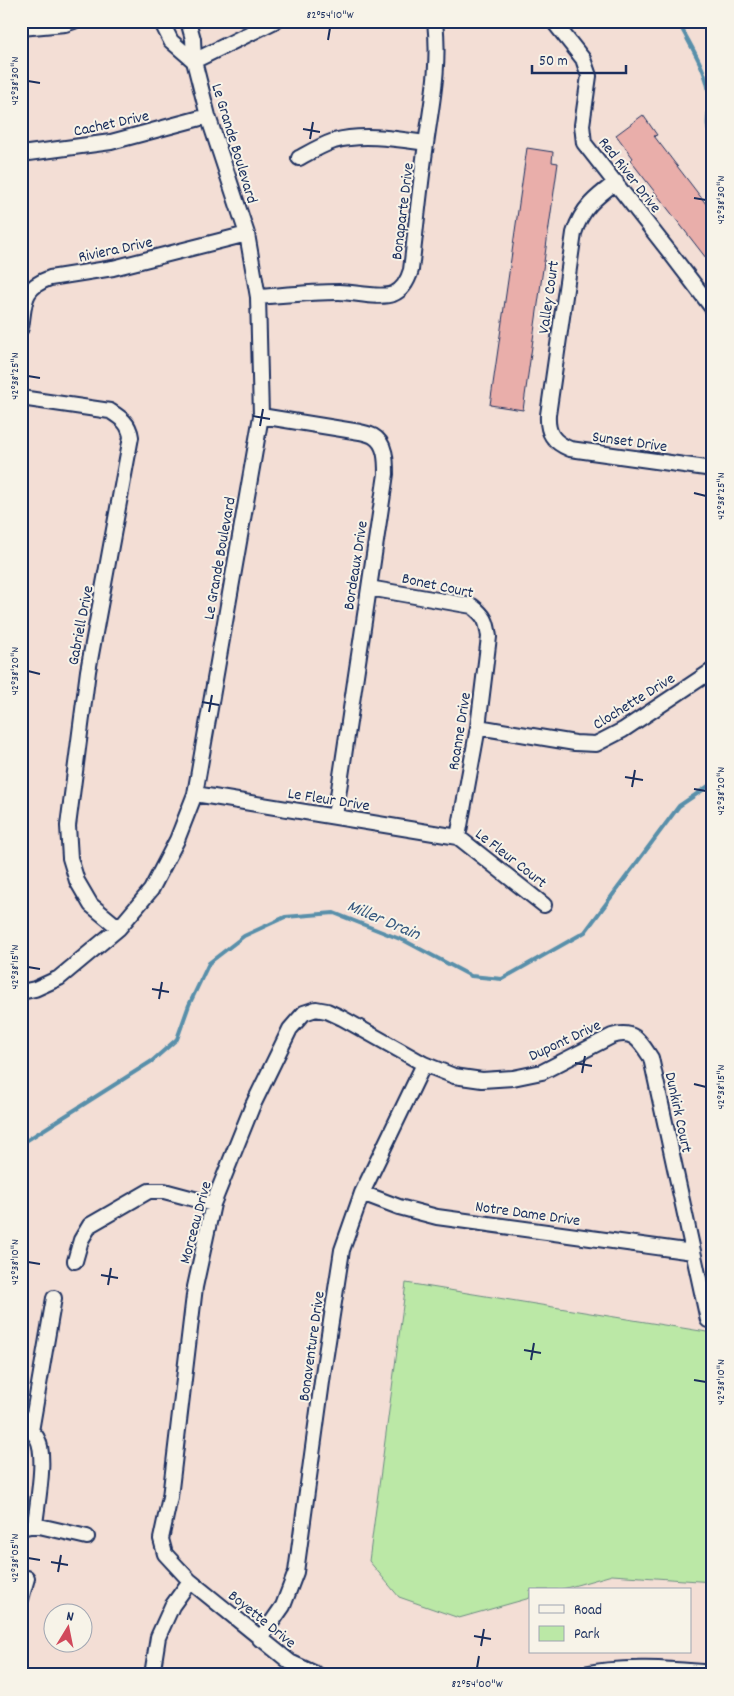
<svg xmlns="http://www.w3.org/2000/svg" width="734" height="1696" viewBox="0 0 734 1696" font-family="Dekko,sans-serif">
<rect width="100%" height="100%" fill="#f3ded5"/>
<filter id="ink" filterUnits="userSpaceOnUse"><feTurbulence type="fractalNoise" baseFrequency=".02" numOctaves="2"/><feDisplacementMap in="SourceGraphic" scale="10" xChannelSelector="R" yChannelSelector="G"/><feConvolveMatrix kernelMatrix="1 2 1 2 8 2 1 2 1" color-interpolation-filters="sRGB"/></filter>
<g filter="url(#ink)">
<!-- green -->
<path fill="#bbe8a6" stroke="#6b8c82" d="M406 1283 713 1333V1582L612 1575 559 1590H530V1598L459 1618 399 1597 369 1561Z"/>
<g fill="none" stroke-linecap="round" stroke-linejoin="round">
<!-- stream -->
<path stroke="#588faa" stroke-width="4" d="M678 21C689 44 705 66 709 92 712 110 702 122 713 141
M21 1144 152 1061 177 1039 189 1005 209 963 244 936 285 917 334 913 405 941 471 976 502 979 585 932 679 806 713 783"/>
</g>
<!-- building -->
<path fill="#e9aeaa" stroke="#1b2f5e" d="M643 115 657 135 654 136 713 213V267L630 160 633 158 616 135Z
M527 148 553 152 552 162 558 163 523 410 490 405Z"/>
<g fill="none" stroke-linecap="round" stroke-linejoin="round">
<!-- minor casing -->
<g stroke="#1b2f5e" stroke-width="18">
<path id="minor" d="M161 21 171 41 194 61
M553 21 583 59 589 76 582 125 584 143 671 254 713 309
M21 28 65 24 74 21
M194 61 275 21
M21 154 111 142 208 116
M299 158C310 152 322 145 334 141 363 133 397 139 426 143
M616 182C595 198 582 208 574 233L548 415C547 433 553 442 570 449L713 469
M258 297C285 295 312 292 339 292 354 292 379 299 393 294 403 290 408 280 411 270 416 228 420 186 426 144 432 101 440 65 435 21
M21 328C25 302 22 288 50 278L113 268 247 234
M21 398 110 411C121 418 129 423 131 437L88 671 68 826 70 858 77 881 91 905 119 928
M261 416 360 432C364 433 369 434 373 436 386 443 386 461 386 474L335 816
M369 588 472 606C485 616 487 621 489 637L478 727 458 837
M478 727 575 743 596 744 623 730 713 670
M195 794 458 837 544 905
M21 992 35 989 59 978 119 928 151 890 177 840 195 794 261 416 258 297 247 234 208 116 194 61 193 39 188 21
M362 1193 399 1207 437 1217 693 1252
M75 1261 81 1240 90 1225 149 1191H164L213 1204
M21 1426C27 1429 34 1432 37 1438 47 1455 37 1504 35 1525
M31 1431 54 1298
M21 1528 35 1525 87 1537
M21 1599 27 1578
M260 1639 283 1606 296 1572 324 1367 342 1250 362 1193 424 1064
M152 1675 158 1637 172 1606 190 1581
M318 1675 290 1662 190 1581 165 1554 161 1539 170 1497 195 1287 213 1204 252 1107 290 1029 304 1013 316 1009 327 1011 342 1018 424 1064 454 1076 482 1080 513 1078 542 1072 612 1036C634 1029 640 1041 651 1058L708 1320
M578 1675C622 1665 669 1669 713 1673"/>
</g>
<!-- minor -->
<use href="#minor" stroke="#f7f3e8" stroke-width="14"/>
</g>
</g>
<!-- ticks -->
<path fill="none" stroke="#1b2f5e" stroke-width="2" d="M328 40 330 28M28 81 40 83M303 129 320 132M310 139 313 122M694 198 706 200M28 376 40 378M253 416 270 419M260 426 263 409M694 493 706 496M28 671 40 674M202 702 219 705M209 712 212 695M625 777 643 780M632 787 635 770M694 789 706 791M28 967 40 969M152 989 169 992M159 999 162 982M575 1063 592 1066M582 1073 585 1056M694 1084 706 1087M28 1262 40 1264M101 1275 118 1278M108 1285 111 1268M524 1350 541 1353M531 1360 534 1343M694 1380 706 1382M28 1558 40 1560M51 1562 68 1565M58 1572 61 1555M474 1636 491 1639M481 1646 484 1629M477 1668 479 1656"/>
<g text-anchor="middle" stroke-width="4" stroke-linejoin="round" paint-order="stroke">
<!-- street labels -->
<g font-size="16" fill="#1b2f5e" stroke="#f7f3e8">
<text transform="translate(111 122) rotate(-12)" y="6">Cachet Drive</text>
<text transform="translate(236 143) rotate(73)" y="6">Le Grande Boulevard</text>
<text transform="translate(631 174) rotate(52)" y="6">Red River Drive</text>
<text transform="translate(401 211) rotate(-83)" y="6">Bonaparte Drive</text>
<text transform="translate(115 248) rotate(-12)" y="6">Riviera Drive</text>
<text transform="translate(547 297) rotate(-82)" y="6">Valley Court</text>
<text transform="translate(630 440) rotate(8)" y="6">Sunset Drive</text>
<text transform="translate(218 558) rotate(-80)" y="6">Le Grande Boulevard</text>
<text transform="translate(354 565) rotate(-81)" y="6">Bordeaux Drive</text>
<text transform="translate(438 584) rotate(12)" y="6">Bonet Court</text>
<text transform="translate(79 625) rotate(-79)" y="6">Gabriell Drive</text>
<text transform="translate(633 700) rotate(-32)" y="6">Clochette Drive</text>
<text transform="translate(458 731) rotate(-81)" y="6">Roanne Drive</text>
<text transform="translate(329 798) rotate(9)" y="6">Le Fleur Drive</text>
<text transform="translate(512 857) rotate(38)" y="6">Le Fleur Court</text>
<text transform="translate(564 1039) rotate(-25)" y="6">Dupont Drive</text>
<text transform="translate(680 1112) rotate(78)" y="6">Dunkirk Court</text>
<text transform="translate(528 1212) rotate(8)" y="6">Notre Dame Drive</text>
<text transform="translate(194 1222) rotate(-75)" y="6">Morceau Drive</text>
<text transform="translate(310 1346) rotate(-82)" y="6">Bonaventure Drive</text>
<text transform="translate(263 1618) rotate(39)" y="6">Boyette Drive</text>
</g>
<!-- water labels -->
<g font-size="18" font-style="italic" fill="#34577e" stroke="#f7f3e8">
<text transform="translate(384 919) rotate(23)" y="6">Miller Drain</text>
</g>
</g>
<!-- margin -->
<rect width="734" height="1696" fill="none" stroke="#f7f3e8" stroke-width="55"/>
<!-- legend -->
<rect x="529" y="1588" width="162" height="65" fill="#f7f3e8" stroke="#9fa5b1"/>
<rect x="539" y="1605" width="25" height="8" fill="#f7f3e8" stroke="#9fa5b1"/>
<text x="574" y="1614" font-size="15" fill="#1b2f5e">Road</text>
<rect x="539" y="1626" width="25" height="15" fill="#bbe8a6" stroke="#9fa5b1"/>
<text x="574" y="1638" font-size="15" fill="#1b2f5e">Park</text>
<!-- north arrow -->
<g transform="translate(68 1628) rotate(10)"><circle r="24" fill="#f7f3e8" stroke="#9fa5b1"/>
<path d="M0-4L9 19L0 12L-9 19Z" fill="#d1495b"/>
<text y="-8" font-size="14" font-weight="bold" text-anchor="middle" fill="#1b2f5e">N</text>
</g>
<!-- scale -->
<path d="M532 65v8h94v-8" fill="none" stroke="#1b2f5e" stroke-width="2.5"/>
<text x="539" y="65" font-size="15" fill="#1b2f5e" stroke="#f7f3e8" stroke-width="4" paint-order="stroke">50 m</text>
<rect x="28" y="28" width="678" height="1640" fill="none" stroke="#1b2f5e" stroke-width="2"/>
<g font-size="12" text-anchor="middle" fill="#1b2f5e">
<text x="330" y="18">82°54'10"W</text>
<text transform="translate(14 81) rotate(-90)" y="4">42°38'30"N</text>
<text transform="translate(720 200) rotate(-90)" y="4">42°38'30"N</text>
<text transform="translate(14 376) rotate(-90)" y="4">42°38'25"N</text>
<text transform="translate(720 496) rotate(-90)" y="4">42°38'25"N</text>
<text transform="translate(14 671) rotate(-90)" y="4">42°38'20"N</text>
<text transform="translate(720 791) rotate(-90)" y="4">42°38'20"N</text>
<text transform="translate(14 967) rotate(-90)" y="4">42°38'15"N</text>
<text transform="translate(720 1087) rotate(-90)" y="4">42°38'15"N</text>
<text transform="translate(14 1262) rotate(-90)" y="4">42°38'10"N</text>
<text transform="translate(720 1382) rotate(-90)" y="4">42°38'10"N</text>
<text transform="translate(14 1558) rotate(-90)" y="4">42°38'05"N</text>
<text x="477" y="1687">82°54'00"W</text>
</g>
</svg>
